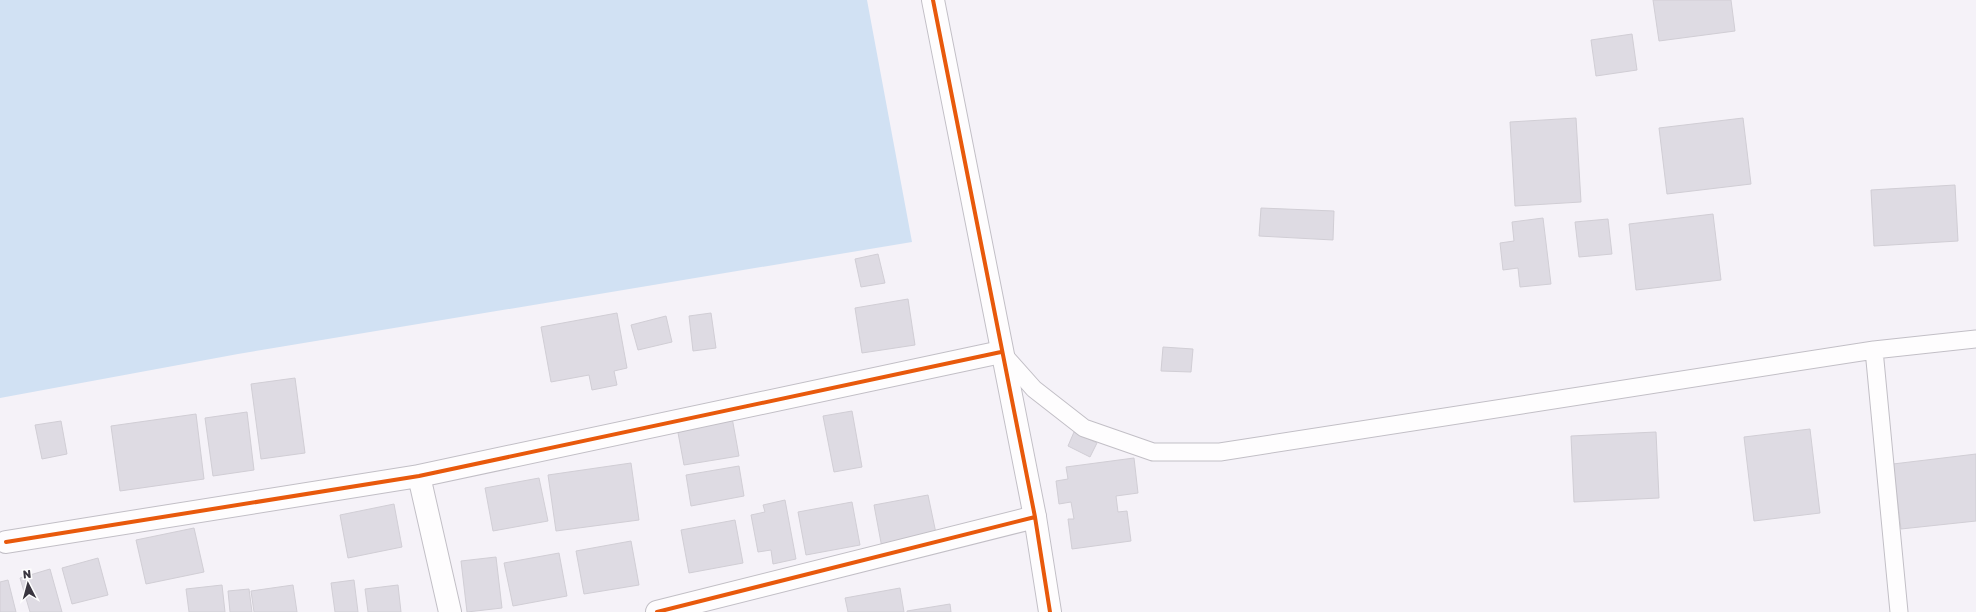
<svg xmlns="http://www.w3.org/2000/svg" width="1976" height="612" viewBox="0 0 1976 612" font-family="'Golos Text',sans-serif">
<rect width="100%" height="100%" fill="#f5f2f8"/>
<!-- water -->
<path fill="#d1e1f3" d="M0 0H867L912 242 238 354 0 398Z"/>
<!-- building -->
<path fill="#dedbe3" stroke="#d1ced5" d="M1653 0H1731L1735 31 1659 41Z
M1632 34 1637 70 1596 76 1591 40Z
M1576 118 1581 202 1515 206 1510 122Z
M1743 118 1751 184 1667 194 1659 128Z
M1955 185 1958 241 1874 246 1871 190Z
M1261 208 1334 211 1333 240 1259 236Z
M1713 214 1721 280 1636 290 1629 224Z
M1543 218 1551 284 1520 287 1518 268 1503 270 1500 243 1514 241 1512 222Z
M1608 219 1612 254 1579 257 1575 222Z
M878 254 885 283 861 287 855 259Z
M908 299 915 345 862 353 855 308Z
M617 313 627 368 614 371 617 385 592 390 589 375 551 382 541 327Z
M711 313 716 348 693 351 689 316Z
M666 316 672 342 638 350 631 325Z
M1163 347 1193 349 1191 372 1161 371Z
M295 378 305 453 261 459 251 384Z
M852 411 862 467 834 472 823 416Z
M247 412 254 470 213 476 205 418Z
M731 412 739 456 684 465 676 422Z
M196 414 204 479 120 491 111 426Z
M61 421 67 454 42 459 35 425Z
M1810 429 1820 513 1754 521 1744 437Z
M1074 432 1097 443 1090 457 1068 446Z
M1656 432 1659 498 1574 502 1571 436Z
M1976 454V521L1901 529 1893 464Z
M1134 458 1138 493 1116 496 1118 512 1127 511 1131 541 1072 549 1068 519H1074L1071 502 1059 504 1056 481 1068 479 1066 467Z
M631 463 639 520 556 531 548 475Z
M739 466 744 496 691 506 686 475Z
M539 478 548 521 493 531 485 488Z
M928 495 937 538 882 548 874 505Z
M785 500 796 559 773 564 771 550 758 552 751 515 765 512 763 505Z
M852 502 860 545 806 555 798 512Z
M394 504 402 547 348 558 340 515Z
M735 520 743 563 689 573 681 530Z
M194 528 204 572 146 584 136 540Z
M631 541 639 585 584 594 576 551Z
M559 553 567 596 513 606 504 563Z
M496 557 502 608 467 612 461 561Z
M98 558 108 595 72 604 62 568Z
M50 569 62 612H30L20 578Z
M8 580 16 612H0V582Z
M354 580 358 612H335L331 583Z
M222 585 225 612H189L186 589Z
M293 585 297 612H254L251 591Z
M398 585 401 612H368L365 589Z
M900 588 904 612H848L845 598Z
M249 589 252 612H230L228 591Z
M950 604 951 612H907V611Z"/>
<g fill="none" stroke-linecap="round" stroke-linejoin="round">
<!-- lane casing -->
<g stroke="#c2bfc6" stroke-width="19">
<path id="lane" d="M1874 350 1899 612
M1001 352 1034 389 1084 428 1153 452H1220L1874 350 1976 339"/>
</g>
<!-- street casing -->
<g stroke="#c2bfc6" stroke-width="24">
<path id="street" d="M419 476 450 612
M6 542 419 476 1001 352
M657 612 1035 517"/>
</g>
<!-- secondary casing -->
<g stroke="#c2bfc6" stroke-width="24">
<path id="secondary" d="M933 0 1035 517 1050 612"/>
</g>
<!-- lane -->
<use href="#lane" stroke="#fefdfe" stroke-width="17"/>
<!-- street -->
<use href="#street" stroke="#fefdfe" stroke-width="22"/>
<!-- secondary -->
<use href="#secondary" stroke="#fefdfe" stroke-width="22"/>
<!-- cycleway casing -->
<g stroke="#fefefe" stroke-width="6">
<path id="cycleway" d="M933 0 1035 517 1050 612
M6 542 419 476 1001 352
M657 612 1035 517"/>
</g>
<!-- cycleway -->
<use href="#cycleway" stroke="#e8590c" stroke-width="4"/>
</g>
<!-- north arrow -->
<g transform="translate(28 584) rotate(354)" stroke="#fefefe" stroke-width="3" paint-order="stroke">
<path d="M0-3L7 15L0 10L-7 15Z" fill="#39353f"/>
<text y="-6" font-size="11" font-weight="bold" text-anchor="middle" fill="#39353f">N</text>
</g>
</svg>
